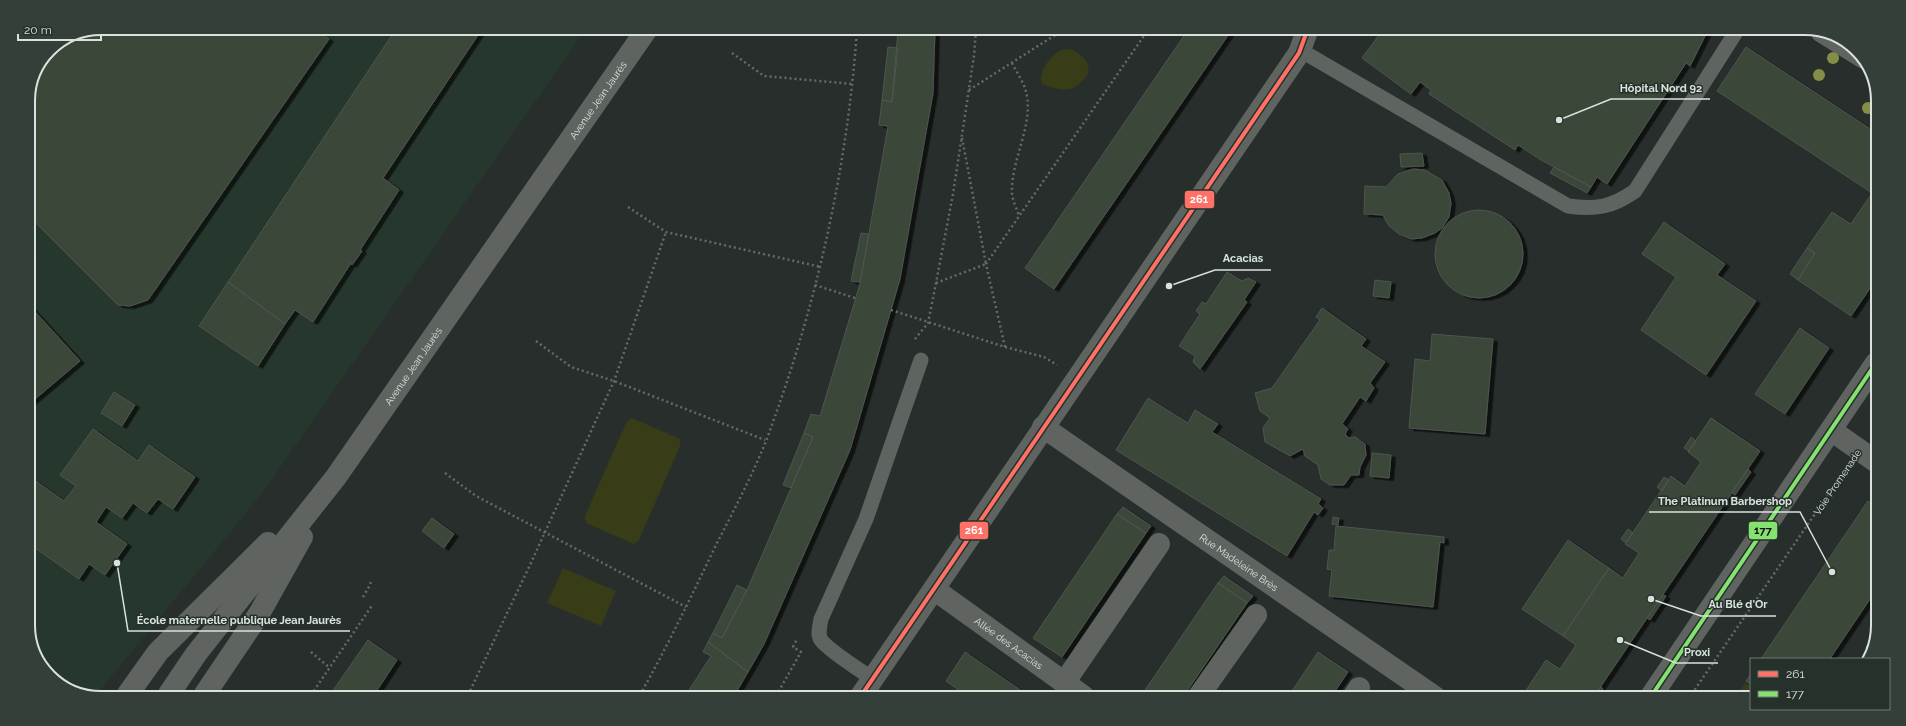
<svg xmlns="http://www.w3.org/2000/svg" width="1906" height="726" viewBox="0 0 1906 726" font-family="Raleway,sans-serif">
<defs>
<filter id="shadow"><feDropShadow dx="4.5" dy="2.5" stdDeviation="0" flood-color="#0009"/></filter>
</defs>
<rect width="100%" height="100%" fill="#282e2b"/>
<!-- built -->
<path fill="#26372e" d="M101 28 586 29 261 495 97 694H77L43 670 28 630V96L73 33Z"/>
<!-- green -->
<path fill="#393d17" d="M1021 30H1044C1036 36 1029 37 1021 30Z
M1071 49C1085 55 1097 70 1081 82 1078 85 1075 88 1070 89 1061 91 1051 87 1042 84 1037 73 1051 55 1061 50 1064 49 1068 50 1071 49Z
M632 418 680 439V446L639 540 634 544 586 523 585 516 626 423Z
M563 568 616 591 601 626 547 603Z
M1745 683 1751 687V698H1735Z"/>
<!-- building -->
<path fill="#3a4637" stroke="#505451" filter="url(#shadow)" d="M101 28H311L329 39 148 300 130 306 118 305 28 215V96L49 49 73 33Z
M396 29H482L383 178 399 190 360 250 362 251 352 265 351 263 313 322 295 310 285 324 228 282Z
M898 30H935L933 93 900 279 850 450 764 644 748 672 708 642 713 633 722 638 747 590 813 437 804 433 811 414 820 416 860 284 888 126 879 125 882 100 892 102Z
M1188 30 1231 31 1054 289 1025 268Z
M1382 31 1707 32 1690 66 1686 63 1607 184 1597 177 1591 187 1541 160 1518 145 1515 150 1429 94 1431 90 1420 82 1411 94 1362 58Z
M888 47 898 48 892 102 882 100Z
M1746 47 1878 134 1877 278 1851 316 1798 280 1815 253 1807 248 1832 212 1851 224 1872 193 1717 91Z
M1422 153 1424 166 1401 167 1400 154Z
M1554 167 1591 187 1587 193 1550 173Z
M1413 169 1425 170 1442 180 1449 193 1451 203 1449 217 1442 228 1435 233 1422 238 1411 239 1399 234 1389 226 1383 215 1364 214 1365 186 1386 187 1398 174Z
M1435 254a44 44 0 1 1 88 0a44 44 0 1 1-88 0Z
M1664 222 1725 264 1717 275 1756 301 1706 375 1641 330 1676 277 1642 254Z
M861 233 869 234 860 282 851 281Z
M1807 248 1815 253 1798 280 1790 274Z
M1227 272 1242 281 1248 278 1256 282 1244 300 1247 302 1200 369 1193 362 1195 356 1179 346 1200 314 1196 311 1202 302 1206 304Z
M1375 280 1391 282 1389 298 1373 296Z
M228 282 285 324 258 366 199 326Z
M28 304 80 361 28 405Z
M1322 308 1366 339 1361 346 1385 362 1370 383 1374 388 1366 401 1360 397 1342 424 1348 429 1345 434 1349 438 1355 437 1365 444 1366 455 1360 467 1359 475H1351L1344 485H1330L1321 479 1318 465 1305 456 1303 449 1290 456 1265 442 1263 428 1270 418 1260 411 1255 393 1272 388 1320 320 1316 317Z
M1800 328 1829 348 1785 414 1755 394Z
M1432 334 1493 339 1485 434 1409 428 1415 359 1430 361Z
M114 392 135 405 122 426 101 413Z
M1148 398 1188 423 1195 410 1218 424 1212 432 1321 499 1318 504 1323 508 1318 515 1314 512 1287 556 1116 450Z
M1711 418 1760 451 1593 698 1527 697 1523 695 1546 660 1560 669 1576 645 1563 636 1609 568 1623 578 1639 553 1625 544 1671 476 1685 486 1701 462 1688 452Z
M93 429 138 461 149 445 195 477 173 509 158 499 147 513 133 503 122 518 106 507 96 522 127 544 105 575 89 564 79 579 28 543V488L34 480 64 501 76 486 60 475Z
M804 433 813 437 791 488 783 485Z
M1691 437 1696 441 1689 451 1684 448Z
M1372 453 1391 455 1389 478 1370 476Z
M1748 469 1751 472 1735 495 1732 493Z
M1664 477 1669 480 1662 491 1657 487Z
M1868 501 1875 506 1874 602 1870 599 1831 657 1833 659H1761Z
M1123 507 1151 526 1146 533 1117 514Z
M1117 514 1146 533 1062 657 1033 638Z
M1333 517 1339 518 1338 525 1332 524Z
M432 518 454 534 444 548 422 531Z
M1336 526 1444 537V543L1440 542 1433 607 1329 596 1332 570 1327 569 1329 550H1334Z
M1628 529 1633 533 1626 543 1621 539Z
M1568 540 1609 568 1563 636 1522 609Z
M1224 576 1253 596 1247 603 1218 583Z
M1218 583 1247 603 1183 697 1141 696Z
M737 585 747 590 722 638 713 633Z
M1663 595 1666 596 1650 620 1647 618Z
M368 640 397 660 374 695H330Z
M708 642 748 672 734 696 686 695 711 656 703 652Z
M965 652 1029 696H967L946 681Z
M1318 652 1348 672 1331 697H1288Z
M1751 674V684L1746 681Z
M1601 687 1603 689 1597 698H1593Z"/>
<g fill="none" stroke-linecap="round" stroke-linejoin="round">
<!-- path -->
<path stroke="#666a68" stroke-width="2.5" stroke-dasharray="2 3" stroke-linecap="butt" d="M732 53 764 76 853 84
M1012 63C1016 71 1022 80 1025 88 1036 122 1011 158 1012 192 1012 200 1017 209 1019 216
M969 90 1063 30
M628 207 666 232 821 267
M936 283 986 264 962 138
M815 285 855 298
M891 310 1005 347 1044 357 1057 365
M915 339 928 323 936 283 953 194 974 56 976 30
M536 341 571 367 614 381 765 440
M1005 347 986 264 1148 30
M445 473 476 496 686 607
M363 597 370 585 371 581
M1872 651 1867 647 1874 637
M311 652 330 668
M311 695 373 604
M468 695 530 565 614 381 666 232
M640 695C668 645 692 595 717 543 734 510 752 476 766 441 816 308 847 171 857 30
M776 696 801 652 793 647 797 639
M1689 698 1845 470"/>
<!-- service -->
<path stroke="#5f6461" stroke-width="15" d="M1300 50 1568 206C1596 210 1612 207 1635 191L1736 32
M873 679C861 671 828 650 821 640 817 634 820 626 821 619L866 519 921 360"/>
<!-- minor -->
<g stroke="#5f6461" stroke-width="22">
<path id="s1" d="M1043 427 1435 697"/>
<path d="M1831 430 1875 461"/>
<path id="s2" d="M935 590 1083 696"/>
<path d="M1064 683 1159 544"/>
<path d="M861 696 1299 53 1307 31"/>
<path d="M1198 697 1256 615"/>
<path d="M1353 697 1359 688"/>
<path d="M1650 698 1876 363"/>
</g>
<!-- secondary -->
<g stroke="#5f6461" stroke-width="22">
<path d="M1822 32 1864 58"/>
<path d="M128 694 158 652 268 543"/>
<path id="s3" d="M169 694 196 654 336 477 647 29"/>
<path d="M205 694 259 614 302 537"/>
</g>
<!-- bus-1 casing -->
<g stroke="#25312a" stroke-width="7">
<path id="bus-1" d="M861 696 1299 53 1307 31"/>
</g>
<!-- bus-2 casing -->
<g stroke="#25312a" stroke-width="7">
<path id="bus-2" d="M1650 698 1876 363"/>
</g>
<!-- bus-1 -->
<use href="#bus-1" stroke="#ff7166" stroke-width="4"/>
<!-- bus-2 -->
<use href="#bus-2" stroke="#85e271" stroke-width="4"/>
</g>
<!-- trees -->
<g fill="#848e48">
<circle cx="1833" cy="58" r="6"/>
<circle cx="1819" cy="75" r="6"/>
<circle cx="1868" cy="108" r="6"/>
</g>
<g text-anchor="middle" stroke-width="3" stroke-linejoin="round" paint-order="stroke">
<!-- street labels -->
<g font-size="10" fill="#dae2dd" stroke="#25312a">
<text dy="4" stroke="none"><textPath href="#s3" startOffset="733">Avenue Jean Jaurès</textPath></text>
<text dy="4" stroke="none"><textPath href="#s3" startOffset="409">Avenue Jean Jaurès</textPath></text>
<text transform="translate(1837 482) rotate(-56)" y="4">Voie Promenade</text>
<text dy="4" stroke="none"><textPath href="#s1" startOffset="238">Rue Madeleine Brès</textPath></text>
<text dy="4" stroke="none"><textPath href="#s2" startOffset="91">Allée des Acacias</textPath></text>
</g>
</g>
<!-- crop -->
<path d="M0 0H1906V726H0ZM101 35H1805A66 66 0 0 1 1871 101V625A66 66 0 0 1 1805 691H101A66 66 0 0 1 35 625V101A66 66 0 0 1 101 35Z" fill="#333f38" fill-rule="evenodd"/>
<path fill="none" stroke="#dae2dd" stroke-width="2" d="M101 35H1805A66 66 0 0 1 1871 101V625A66 66 0 0 1 1805 691H101A66 66 0 0 1 35 625V101A66 66 0 0 1 101 35Z"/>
<!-- callouts -->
<path fill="none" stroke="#dae2dd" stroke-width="1.5" d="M1559 120L1611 99H1710M1169 286L1215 270H1271M1832 572L1800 512H1649M1651 599L1701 616H1776M117 563L128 631H350M1620 640L1676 663H1718"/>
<g fill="#dae2dd" stroke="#25312a" stroke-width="1.5">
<circle cx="1559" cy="120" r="4"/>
<circle cx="1169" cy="286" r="4"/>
<circle cx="1832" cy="572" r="4"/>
<circle cx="1651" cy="599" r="4"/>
<circle cx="117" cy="563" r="4"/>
<circle cx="1620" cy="640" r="4"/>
</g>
<g font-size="11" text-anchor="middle" font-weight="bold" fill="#dae2dd" stroke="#25312a" stroke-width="3" stroke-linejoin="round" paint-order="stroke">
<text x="1661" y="92">Hôpital Nord 92</text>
<text x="1243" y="262">Acacias</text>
<text x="1725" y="505">The Platinum Barbershop</text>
<text x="1738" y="608">Au Blé d'Or</text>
<text x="239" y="624">École maternelle publique Jean Jaurès</text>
<text x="1697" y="656">Proxi</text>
</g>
<g stroke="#25312a" stroke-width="1.5">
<rect x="1184" y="190" width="31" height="19" rx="4" fill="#ff7166"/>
<rect x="959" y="521" width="30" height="19" rx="4" fill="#ff7166"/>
<rect x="1748" y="521" width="30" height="19" rx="4" fill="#85e271"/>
</g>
<g font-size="11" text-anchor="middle" font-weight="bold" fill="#fff">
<text x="1199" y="203">261</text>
<text x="974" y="534">261</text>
</g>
<g font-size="11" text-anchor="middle" font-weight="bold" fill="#111">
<text x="1763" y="534">177</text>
</g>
<!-- legend -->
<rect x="1750" y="658" width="140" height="52" fill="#25312a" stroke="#6d7872"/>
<rect x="1758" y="671" width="20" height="6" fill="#ff7166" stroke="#6d7872"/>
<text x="1786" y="678" font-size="12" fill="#dae2dd">261</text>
<rect x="1758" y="691" width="20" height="6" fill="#85e271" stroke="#6d7872"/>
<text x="1786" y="698" font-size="12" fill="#dae2dd">177</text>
<!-- scale -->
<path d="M18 34v6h83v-6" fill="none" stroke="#dae2dd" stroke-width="2"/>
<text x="24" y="34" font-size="12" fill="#dae2dd" stroke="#25312a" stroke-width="3" paint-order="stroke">20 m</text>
</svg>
